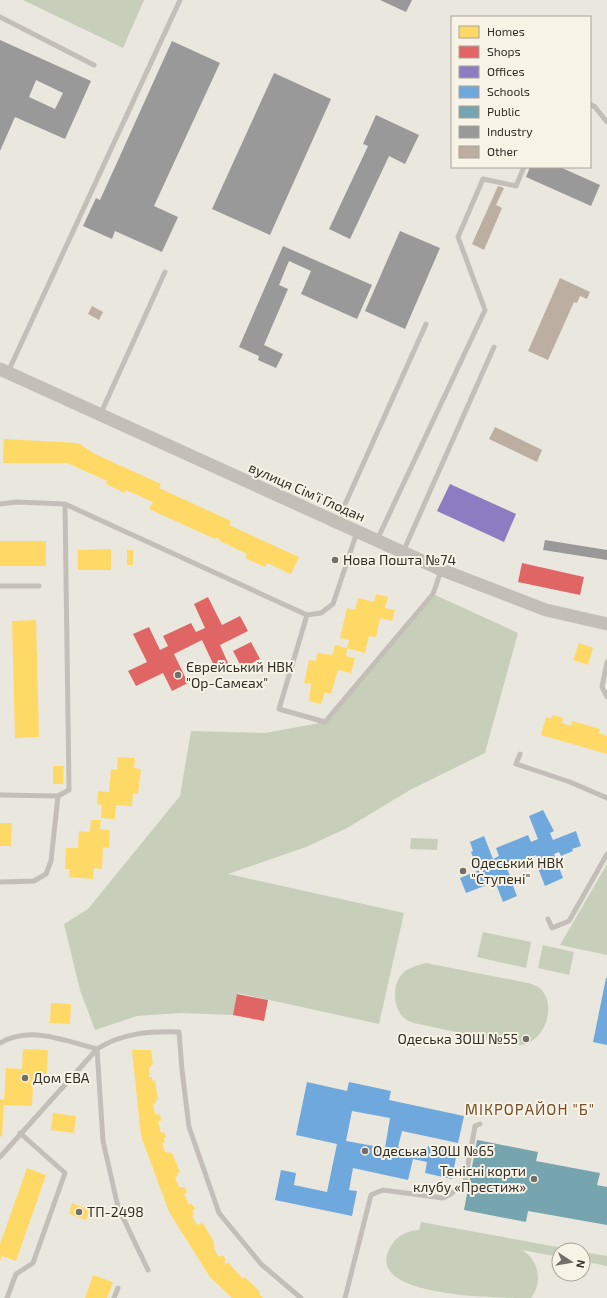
<svg xmlns="http://www.w3.org/2000/svg" width="607" height="1298" viewBox="0 0 607 1298" font-family="'Exo 2',sans-serif">
<rect width="100%" height="100%" fill="#eae7df"/>
<!-- green -->
<path fill="#c7cfba" d="M23 0H144L123 48Z
M433 594 518 633 485 753 410 790 347 828 306 847 228 874 404 913 379 1024 238 993 233 1015 180 1013 137 1016 95 1030 80 990 64 924 88 909 180 796 191 731 265 733 325 722Z
M411 838 438 839 437 850 410 849Z
M607 864V955L560 945Z
M483 932 531 942 526 968 477 957Z
M543 945 574 952 569 975 538 968Z
M426 963 528 983C532 984 537 986 540 988 556 1004 547 1035 528 1043 525 1045 519 1045 516 1045L414 1023C410 1022 406 1020 403 1017 392 1006 392 981 405 971 411 967 419 965 426 963Z
M421 1222 574 1250H559V1257L522 1250C539 1260 543 1282 531 1298 500 1298 359 1298 391 1246 396 1236 409 1230 419 1230Z
M583 1252 607 1256V1266L583 1261Z"/>
<!-- homes -->
<path fill="#ffd966" d="M4 439 78 443 95 454 161 484 159 488 231 521 229 525 299 557 291 574 267 563 265 567 245 558 247 554 220 541V540L216 537 215 539 149 509 153 502 126 490 125 493 106 484 107 481 67 463H3Z
M0 541H46V566H0Z
M111 549V570H78V550Z
M127 550H133V565H127Z
M376 594 388 597 385 608 395 610 392 621 380 618 376 637 369 636 365 653 347 648 349 640 340 638 347 608 355 610 358 598 374 602Z
M36 620 39 737 15 738 12 621Z
M579 643 593 648 588 665 573 660Z
M335 645 347 648 346 656 355 658 351 673 338 670 331 694 325 692 321 704 309 701 311 684 304 683 309 660 316 661 317 653 332 655Z
M552 715 563 718 562 723 571 726 572 721 600 729 599 733 607 736V754L541 735 546 717 551 719Z
M118 757 135 758 134 768 141 769 138 794 133 793 132 806 116 805 115 819 101 818 102 805 97 804 98 791 109 792 111 769 117 770Z
M53 766H64L63 784H53Z
M91 820H101L100 829 110 830 109 848 103 847 102 869 94 868 93 879 69 877 70 869H65L66 848H78L79 831 90 832Z
M0 823H12L11 846H0Z
M51 1003 71 1004 70 1024 50 1023Z
M23 1049 48 1050 46 1085H33L32 1106 4 1105 2 1137 0 1136V1099L4 1100 6 1068 22 1069Z
M132 1050H151L153 1064 149 1068V1077H152V1081L155 1080 158 1100H156V1103L153 1104 155 1114 160 1115 161 1121H158L161 1133 164 1132 166 1137 164 1138 165 1142 162 1143 165 1152 172 1153 180 1172 177 1173 178 1176 175 1177 179 1187H185L187 1193 184 1194 189 1205 191 1203 195 1209 192 1211 194 1214 192 1216 194 1220 197 1225 203 1223 214 1242 213 1243 215 1246 213 1247 219 1257 223 1255 226 1260 224 1262 226 1264 228 1262 243 1279 245 1277 260 1292 259 1294 263 1298H232L210 1277 169 1212 141 1136Z
M53 1113 76 1116 74 1133 51 1130Z
M27 1168 46 1175 16 1261 2 1256 0 1261V1244Z
M72 1203 90 1210 86 1220 69 1214Z
M93 1275 113 1282 107 1298H85Z"/>
<!-- shops -->
<path fill="#e06666" d="M522 563 584 577 580 595 518 582Z
M208 597 222 625 240 616 248 631 220 645 228 663 216 670 202 640 174 654 188 683 172 691 163 673 136 686 128 671 147 662 133 634 149 627 160 650 168 646 163 636 191 623 196 632 205 628 194 604Z
M251 642 260 659 242 668 233 651Z
M237 994 268 1000 264 1021 233 1015Z"/>
<!-- offices -->
<path fill="#8e7cc3" d="M450 484 516 514 504 542 437 511Z"/>
<!-- schools -->
<path fill="#6fa8dc" fill-rule="evenodd" d="M543 810 554 831 550 833 553 840 576 831 581 846 572 849 573 851 561 856 559 852 554 854 563 878 545 886 536 863 539 862 536 855 506 867 515 886H513L517 896 503 902 494 879 486 882 487 885 466 893 460 878 482 869 479 862 475 863 471 852 473 851 470 842 484 836 493 859 499 856 496 848 528 835 531 842 538 839 529 816Z
M606 978H607V1045L593 1042Z
M307 1082 347 1091 349 1082 368 1086 391 1091 389 1100 464 1116 458 1143 402 1131 398 1147 426 1153 428 1146 457 1152 452 1179 425 1173 427 1162 413 1159 408 1180 353 1168 349 1190 357 1191 352 1216 275 1200 281 1170 296 1173 294 1185 327 1192 337 1144 296 1135ZM352 1111 390 1118 385 1148 346 1141Z"/>
<!-- public -->
<path fill="#76a5af" d="M477 1140 538 1152 536 1161 600 1173 597 1185 607 1187V1225L528 1211 526 1222 464 1210Z"/>
<!-- industry -->
<path fill="#999" fill-rule="evenodd" d="M380 0H412L406 12Z
M0 40 91 81 65 139 15 117 0 151ZM36 80 63 93 55 109 29 97Z
M172 41 220 63 154 206 178 217 162 252 115 231 112 239 83 226 96 198 100 200Z
M274 73 331 99 270 235 212 209Z
M376 115 419 135 405 164 389 156 350 239 329 229 368 146 363 144Z
M530 167H560L600 185 591 206 526 177Z
M400 231 440 248 405 329 365 311Z
M283 246 372 285 357 319 301 294 311 271 289 261 279 285 288 289 264 345 283 354 276 368 258 360 259 356 239 347Z
M545 540 607 550V560L543 550Z"/>
<!-- building -->
<path fill="#bcafa2" d="M498 186 504 188 496 205 502 208 484 250 472 244Z
M560 278 590 292 587 299 580 296 577 303 574 302 548 360 528 351Z
M92 306 103 312 99 320 88 314Z
M495 427 542 450 537 462 489 439Z"/>
<g fill="none" stroke-linecap="round" stroke-linejoin="round">
<!-- service -->
<path stroke="#c3bfb8" stroke-width="5" d="M0 17 94 65
M590 104 595 107 607 122
M8 372 180 0
M100 415 165 272
M0 504 16 502 65 504 307 615 321 613 333 604 357 532
M337 522 426 324
M377 540 485 310 458 237 483 179 516 186 524 167
M403 552 494 347
M0 586H39
M307 615 279 709 325 722 433 594 441 571
M607 662 602 687 607 697
M520 754 516 764 570 782 607 798
M0 795 58 796 69 790 65 504
M0 882 34 881 46 874 51 861 58 796
M548 919 552 928 569 921 607 854
M0 1043C31 1025 66 1041 97 1049
M97 1049 103 1141 118 1207 148 1270
M0 1157 97 1049C122 1033 150 1031 179 1032L182 1070 189 1127 219 1213 261 1264 301 1298
M7 1298 16 1274 33 1263 65 1173 20 1133
M114 1298 118 1288
M345 1298 371 1195 383 1190 443 1198 451 1194 465 1181 475 1126 480 1124"/>
<!-- tertiary -->
<path stroke="#c3bfb8" stroke-width="13" d="M0 369 442 570 546 610 607 624"/>
</g>
<!-- markers -->
<g fill="#736e67" stroke="#f7f3e6" stroke-width="1.5">
<circle cx="335" cy="560" r="4"/>
<circle cx="178" cy="675" r="4"/>
<circle cx="463" cy="871" r="4"/>
<circle cx="526" cy="1039" r="4"/>
<circle cx="25" cy="1078" r="4"/>
<circle cx="365" cy="1151" r="4"/>
<circle cx="534" cy="1179" r="4"/>
<circle cx="79" cy="1212" r="4"/>
</g>
<g text-anchor="middle" stroke-width="4" stroke-linejoin="round" paint-order="stroke">
<!-- street labels -->
<g font-size="14" fill="#332d27" stroke="#f7f3e6">
<text transform="translate(307 492) rotate(24)" y="5">вулиця Сім'ї Глодан</text>
</g>
<!-- poi labels -->
<g font-size="14" fill="#332d27" stroke="#f7f3e6" text-anchor="start">
<text x="343" y="565">Нова Пошта №74</text>
<text x="186" y="672">Єврейський НВК<tspan x="186" dy="16">"Ор-Самєах"</tspan></text>
<text x="471" y="868">Одеський НВК<tspan x="471" dy="16">"Ступені"</tspan></text>
<text x="518" y="1044" text-anchor="end">Одеська ЗОШ №55</text>
<text x="33" y="1083">Дом ЕВА</text>
<text x="373" y="1156">Одеська ЗОШ №65</text>
<text x="526" y="1176" text-anchor="end">Тенісні корти<tspan x="526" dy="16">клубу «Престиж»</tspan></text>
<text x="87" y="1217">ТП-2498</text>
</g>
<!-- neighbourhood labels -->
<g font-size="15" letter-spacing="1" fill="#794c29" stroke="#f7f3e6">
<text x="530" y="1115">МІКРОРАЙОН "Б"</text>
</g>
</g>
<!-- legend -->
<rect x="451" y="16" width="140" height="152" fill="#f7f3e6" stroke="#a9a49a"/>
<rect x="459" y="26" width="20" height="12" fill="#ffd966" stroke="#a9a49a"/>
<text x="487" y="36" font-size="12" fill="#332d27">Homes</text>
<rect x="459" y="46" width="20" height="12" fill="#e06666" stroke="#a9a49a"/>
<text x="487" y="56" font-size="12" fill="#332d27">Shops</text>
<rect x="459" y="66" width="20" height="12" fill="#8e7cc3" stroke="#a9a49a"/>
<text x="487" y="76" font-size="12" fill="#332d27">Offices</text>
<rect x="459" y="86" width="20" height="12" fill="#6fa8dc" stroke="#a9a49a"/>
<text x="487" y="96" font-size="12" fill="#332d27">Schools</text>
<rect x="459" y="106" width="20" height="12" fill="#76a5af" stroke="#a9a49a"/>
<text x="487" y="116" font-size="12" fill="#332d27">Public</text>
<rect x="459" y="126" width="20" height="12" fill="#999999" stroke="#a9a49a"/>
<text x="487" y="136" font-size="12" fill="#332d27">Industry</text>
<rect x="459" y="146" width="20" height="12" fill="#bcafa2" stroke="#a9a49a"/>
<text x="487" y="156" font-size="12" fill="#332d27">Other</text>
<!-- north arrow -->
<g transform="translate(571 1262) rotate(102)"><circle r="19" fill="#f7f3e6" stroke="#a9a49a"/>
<path d="M0-3L7 15L0 10L-7 15Z" fill="#736e67"/>
<text y="-6" font-size="11" font-weight="bold" text-anchor="middle" fill="#332d27">N</text>
</g>
</svg>
